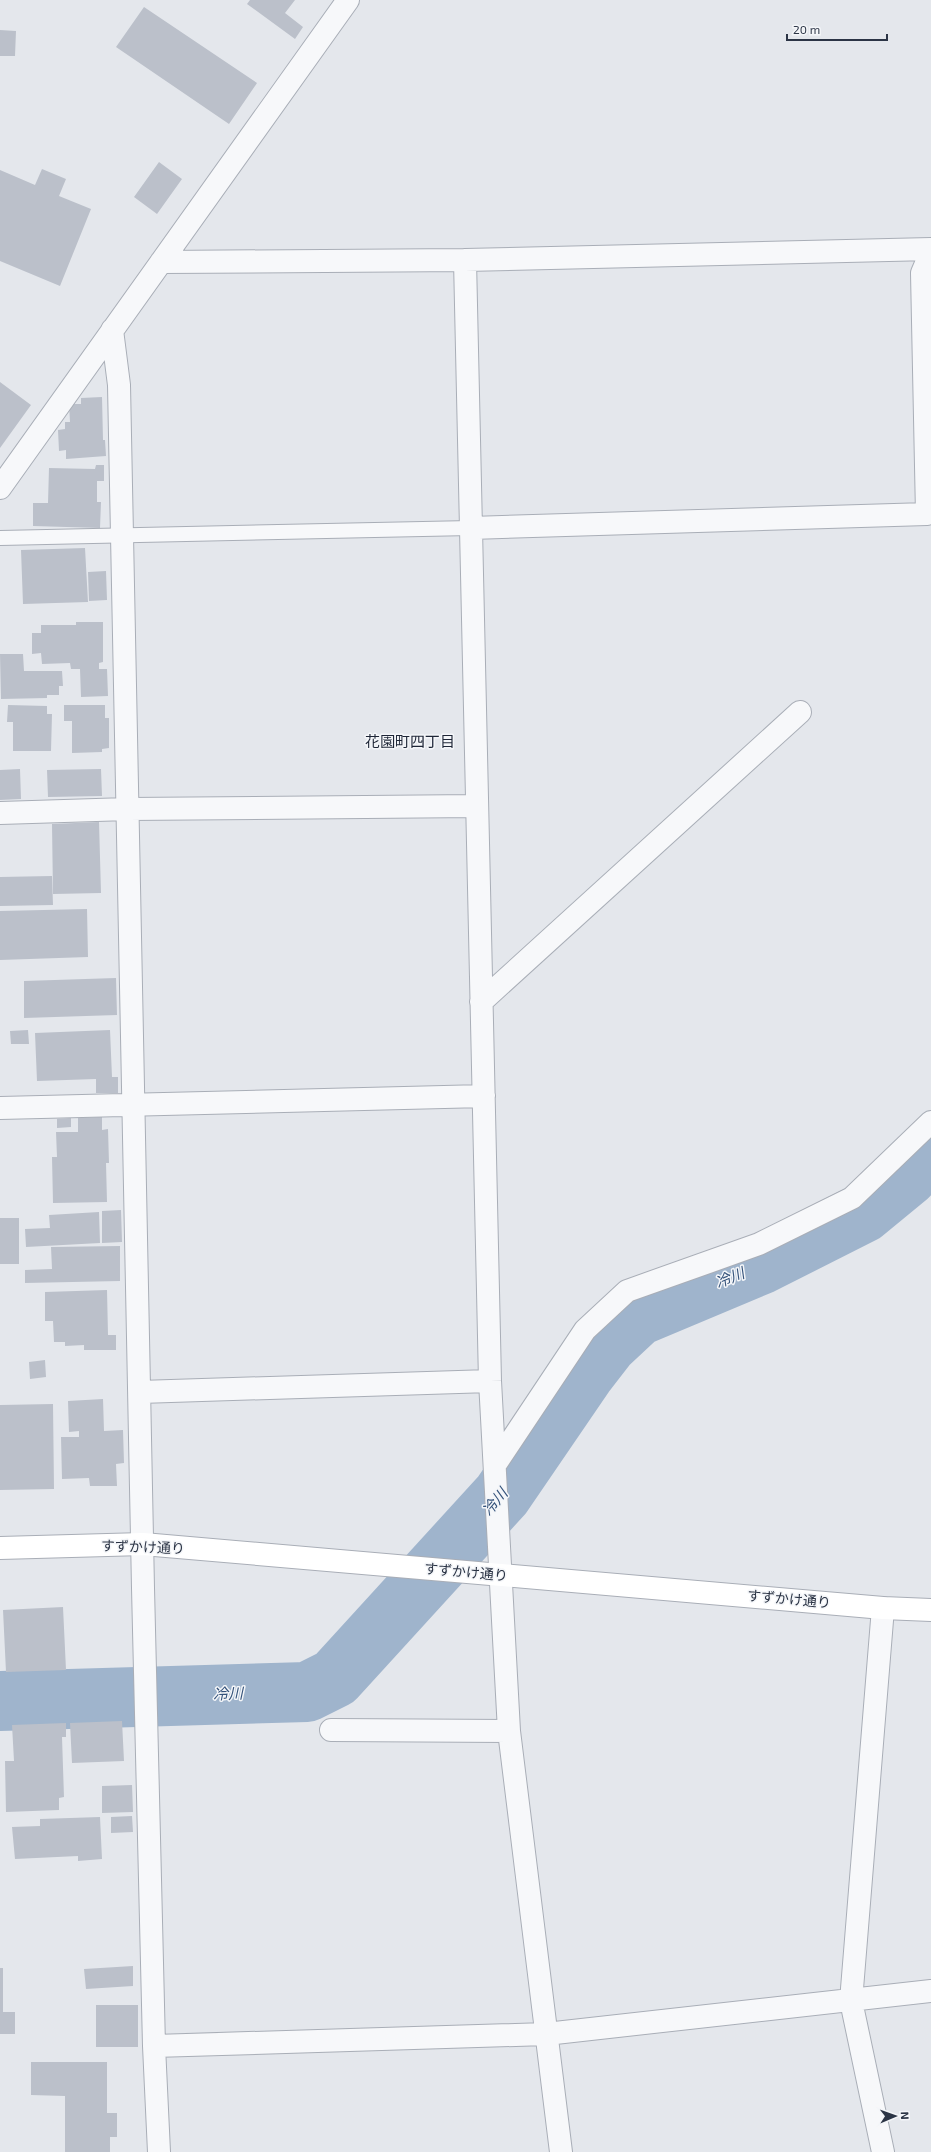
<svg xmlns="http://www.w3.org/2000/svg" width="931" height="2152" viewBox="0 0 931 2152" font-family="'Exo 2','Noto Sans JP',sans-serif">
<rect width="100%" height="100%" fill="#e4e7ec"/>
<g fill="none" stroke-linecap="round" stroke-linejoin="round">
<!-- river -->
<path stroke="#9fb4cc" stroke-width="60" d="M0 1701 307 1692 335 1678 502 1495 584 1375 608 1344 638 1316 762 1264 863 1213 908 1176 931 1151"/>
</g>
<!-- building -->
<path fill="#bbc0ca" d="M250 0H295L285 13 303 27 295 39 247 4Z
M144 7 257 83 229 124 116 47Z
M0 30 16 31 15 56H0Z
M159 162 182 179 157 214 134 197Z
M42 169 66 179 59 196 91 209 60 286 0 261V170L35 185Z
M0 382 31 405 0 448Z
M102 397 103 440H105L106 456 66 459V450L59 451 58 430 65 429V422H70L69 404H81V398Z
M96 465H104V481H97V502H101L100 528 33 526V503H48L49 468 95 469Z
M85 548 88 602 23 604 21 550Z
M106 571 107 600 89 601 88 572Z
M76 622H103V662L99 663V669H107L108 696 81 697 80 669H71L70 663 42 664 41 653 32 654V633H41V625H76Z
M0 654H23L24 671H62L63 686H59V695H47V698L1 699Z
M8 705 47 706V714H52L51 751H13V722H7Z
M64 705H105V718H109V748L102 749V752L72 753V721H64Z
M20 769 21 799 0 800V770Z
M101 769 102 796 48 797 47 770Z
M99 822 101 893 53 894 52 824Z
M52 876 53 905 0 906V877Z
M87 909 88 957 0 960V911Z
M116 978 117 1015 24 1018V981Z
M28 1030 29 1044H11L10 1031Z
M110 1030 112 1077H118V1093H96V1079L37 1081 35 1033Z
M102 1117V1130L108 1129 109 1163H106L107 1202 53 1203 52 1157H57L56 1132H78V1118Z
M71 1118V1127L57 1128V1119Z
M121 1210 122 1242 102 1243V1211Z
M99 1212 100 1243 26 1247 25 1229 50 1228 49 1215Z
M0 1218H19V1264H0Z
M120 1246V1281L25 1283V1270L52 1269 51 1247Z
M107 1290 108 1335H116V1350H84V1345L65 1346V1342H54L53 1321H45V1292Z
M45 1360 46 1377 30 1379 29 1362Z
M103 1399 104 1431 123 1430 124 1463 116 1464 117 1486H90L89 1478 62 1479 61 1437H79V1431L69 1432 68 1401Z
M53 1404 54 1489 0 1490V1405Z
M63 1607 66 1670 6 1672 3 1610Z
M122 1721 124 1761 72 1763 70 1723Z
M66 1723V1737H62L64 1797 59 1798V1810L6 1812 5 1761H14L12 1725Z
M132 1785 133 1812 102 1813V1786Z
M132 1816 133 1832 111 1833V1817Z
M100 1817 102 1859 78 1861V1856L15 1859 12 1827 40 1826V1819Z
M133 1966V1986L86 1989 84 1969Z
M0 1968H3V2012H15V2034H0Z
M96 2005H138V2047H96Z
M31 2062H107V2113H117V2137H110V2152H65V2096L31 2095Z"/>
<g fill="none" stroke-linecap="round" stroke-linejoin="round">
<!-- lane casing -->
<g stroke="#a9aeb7" stroke-width="16">
<path id="lane" d="M0 538 471 528"/>
</g>
<!-- street casing -->
<g stroke="#a9aeb7" stroke-width="24">
<path id="street" d="M465 260 490 1381 509 1731 561 2152
M161 262 465 260 931 249
M112 330 119 385 143 1588 154 2046 159 2152
M0 488 348 0
M471 528 927 514 922 273 931 252
M0 813 128 809 476 806
M481 1002 800 712
M0 1108 484 1096
M140 1392 490 1381
M495 1465 585 1330 627 1291 759 1244 852 1198 931 1122
M331 1730 509 1731
M154 2046 546 2034 931 1991
M883 2152 851 2001 883 1608"/>
</g>
<!-- secondary casing -->
<g stroke="#a9aeb7" stroke-width="24">
<path id="secondary" d="M0 1548 143 1544 883 1608 931 1610"/>
</g>
<!-- lane -->
<use href="#lane" stroke="#f7f8fa" stroke-width="14"/>
<!-- street -->
<use href="#street" stroke="#f7f8fa" stroke-width="22"/>
<!-- secondary -->
<use href="#secondary" stroke="#fff" stroke-width="22"/>
</g>
<g text-anchor="middle" stroke-width="3" stroke-linejoin="round" paint-order="stroke">
<!-- street labels -->
<g font-size="14" fill="#2b3445" stroke="#f4f6f9">
<text transform="translate(143 1547) rotate(2)" y="5">すずかけ通り</text>
<text transform="translate(466 1572) rotate(5)" y="5">すずかけ通り</text>
<text transform="translate(789 1599) rotate(5)" y="5">すずかけ通り</text>
</g>
<!-- neighbourhood labels -->
<g font-size="15" fill="#1d2536" stroke="#f4f6f9">
<text x="410" y="747">花園町四丁目</text>
</g>
<!-- water labels -->
<g font-size="15" font-style="italic" fill="#34527a" stroke="#f4f6f9">
<text transform="translate(730 1278) rotate(-22)" y="5">冷川</text>
<text transform="translate(495 1502) rotate(-50)" y="5">冷川</text>
<text transform="translate(228 1694) rotate(-2)" y="5">冷川</text>
</g>
</g>
<!-- north arrow -->
<g transform="translate(895 2116) rotate(88)" stroke="#f4f6f9" stroke-width="3" paint-order="stroke">
<path d="M0-3L7 15L0 10L-7 15Z" fill="#2b3445"/>
<text y="-6" font-size="11" font-weight="bold" text-anchor="middle" fill="#2b3445">N</text>
</g>
<!-- scale -->
<path d="M787 34v6h100v-6" fill="none" stroke="#2b3445" stroke-width="2"/>
<text x="793" y="34" font-size="12" fill="#2b3445" stroke="#f4f6f9" stroke-width="3" paint-order="stroke">20 m</text>
</svg>
